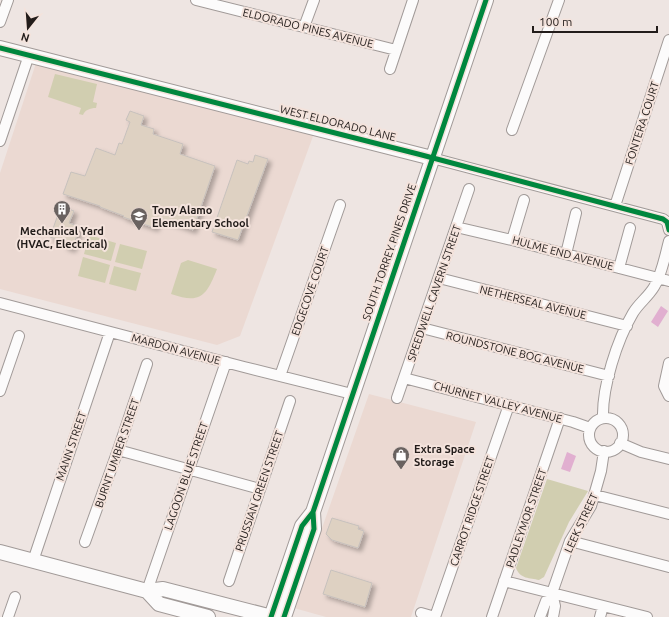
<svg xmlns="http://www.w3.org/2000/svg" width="669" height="617" viewBox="0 0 669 617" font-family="Ubuntu,sans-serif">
<defs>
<filter id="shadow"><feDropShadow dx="3.5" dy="3.5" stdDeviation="2" flood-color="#0004"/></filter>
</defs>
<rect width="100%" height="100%" fill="#eee5e2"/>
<!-- built -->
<path fill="#ebd9d2" d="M38 57 316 128 240 336 217 345 0 289V173Z
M369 394 476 422 411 617H326L294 608Z"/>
<!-- green -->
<path fill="#d1ceb0" d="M55 74 97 84 93 102 97 103 96 108C90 108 85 110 83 115L79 114 81 108 48 97Z
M89 235 116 243 111 261 84 254Z
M120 244 147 251 142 269 115 262Z
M83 257 110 265 105 283 78 276Z
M188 260 217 269C206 297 200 304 171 294L181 263Z
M114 266 141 273 136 291 109 284Z
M547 479 588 491 569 522 544 577 539 580C530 578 520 579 516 568Z"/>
<!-- water -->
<path fill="#e1afd0" d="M661 306 668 311 658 327 651 322Z
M567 452 576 456 570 472 561 469Z"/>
<!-- building -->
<path fill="#ded1c2" stroke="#c7c1bd" filter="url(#shadow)" d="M130 111 144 116 141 125 154 129 153 134 183 144 180 154 215 166 193 230 158 218 155 228 123 217 124 216 100 207V206L63 194 71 172 85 176 96 148 115 155 119 143 122 144 130 122 126 120Z
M255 155 268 159 238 240 212 232 237 160 248 164 249 161 253 162Z
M61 206 74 211 69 223 80 227 72 249 64 246 65 242 50 237Z
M332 518 359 526 358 529 364 531 358 548 332 540 326 534Z
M331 570 372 583 365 607 323 594Z"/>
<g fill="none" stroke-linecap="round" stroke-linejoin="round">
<!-- street casing -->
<g stroke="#a19a98" stroke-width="12">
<path id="street" d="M196 0 396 50
M0 22 8 0
M304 27 314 0
M390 69 413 0
M512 130 559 0
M0 141 29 55
M432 158 663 219 667 222 669 230
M615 206 669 40
M456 227 512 240 669 281
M512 240 524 200
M566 254 576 213
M619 268 630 228
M439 278 627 326
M0 303 244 367 352 394
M422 328 609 376
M669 363 664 386 669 396
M280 376 340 205
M404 378 573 422 590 428
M0 391 19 336
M397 398 469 189
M603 418C602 387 617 340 633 313 639 303 648 297 654 287 662 274 665 256 669 241
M589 435a17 17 0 1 1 34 0a17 17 0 1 1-34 0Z
M620 443 641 452 669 459
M118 450 260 489
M595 495 669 514
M570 541 669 567
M85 542 118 450 147 364
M33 561 110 332
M229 581 290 401
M504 581 647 617
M147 591 226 362
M552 593 555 606 553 617
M421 613 435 617
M8 617 15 597
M435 617 509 405
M492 617 560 418
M540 617 546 601 552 593 570 541 591 506 601 471 604 451
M600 617 603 606"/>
</g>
<!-- secondary casing -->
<g stroke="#a19a98" stroke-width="16">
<path id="secondary" d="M0 48 432 158
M0 552 147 591 163 589 272 617
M147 591 159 604 208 617
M271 617 302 526 313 512
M284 617 314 529 313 512 486 0"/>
</g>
<!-- street -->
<use href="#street" stroke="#fcfbfb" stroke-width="10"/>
<!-- secondary -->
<use href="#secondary" stroke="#fcfbfb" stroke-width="14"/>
<!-- cycleway casing -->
<g stroke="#f4e3dc" stroke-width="8">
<path id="cycleway" d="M0 48 418 154 663 219 667 222 669 230
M271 617 302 526 313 512
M284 617 314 529 313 512 486 0"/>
</g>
<!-- cycleway -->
<use href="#cycleway" stroke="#00873e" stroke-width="5"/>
</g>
<!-- icons -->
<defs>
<g id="building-pin" transform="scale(0.9)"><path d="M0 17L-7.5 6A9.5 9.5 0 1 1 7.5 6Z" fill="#696260" stroke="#f4e3dc"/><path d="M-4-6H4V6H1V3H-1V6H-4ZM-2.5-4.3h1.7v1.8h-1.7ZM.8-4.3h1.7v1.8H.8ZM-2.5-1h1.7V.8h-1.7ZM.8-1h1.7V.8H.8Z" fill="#fff"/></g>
<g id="school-pin" transform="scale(0.9)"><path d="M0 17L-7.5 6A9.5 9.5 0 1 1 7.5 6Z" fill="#696260" stroke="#f4e3dc"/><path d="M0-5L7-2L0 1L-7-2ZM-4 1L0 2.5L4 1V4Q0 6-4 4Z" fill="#fff"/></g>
<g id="shop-pin" transform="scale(0.9)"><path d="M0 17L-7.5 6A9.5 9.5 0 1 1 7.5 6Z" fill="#696260" stroke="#f4e3dc"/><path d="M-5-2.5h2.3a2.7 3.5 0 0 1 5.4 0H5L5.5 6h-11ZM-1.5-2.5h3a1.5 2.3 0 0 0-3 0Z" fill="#fff"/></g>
</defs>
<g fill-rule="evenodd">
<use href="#building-pin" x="62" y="209"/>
<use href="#school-pin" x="139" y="216"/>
<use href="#shop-pin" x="401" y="455"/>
</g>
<g text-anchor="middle" stroke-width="4" stroke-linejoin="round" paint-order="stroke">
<!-- street labels -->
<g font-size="11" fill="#221c1a" stroke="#f4e3dc">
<text transform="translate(308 28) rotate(14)" y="4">ELDORADO PINES AVENUE</text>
<text transform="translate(338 123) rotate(14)" y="4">WEST ELDORADO LANE</text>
<text transform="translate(642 123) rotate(-72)" y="4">FONTERA COURT</text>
<text transform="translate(389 252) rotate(-71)" y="4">SOUTH TORREY PINES DRIVE</text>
<text transform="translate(563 253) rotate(15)" y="4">HULME END AVENUE</text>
<text transform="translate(310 291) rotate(-71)" y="4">EDGECOVE COURT</text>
<text transform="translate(434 293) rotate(-71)" y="4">SPEEDWELL CAVERN STREET</text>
<text transform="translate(533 302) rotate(14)" y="4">NETHERSEAL AVENUE</text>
<text transform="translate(176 349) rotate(15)" y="4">MARDON AVENUE</text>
<text transform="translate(515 352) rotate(14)" y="4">ROUNDSTONE BOG AVENUE</text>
<text transform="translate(498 402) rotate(15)" y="4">CHURNET VALLEY AVENUE</text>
<text transform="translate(71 446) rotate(-71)" y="4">MANN STREET</text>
<text transform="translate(117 453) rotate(-71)" y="4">BURNT UMBER STREET</text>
<text transform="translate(186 476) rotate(-71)" y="4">LAGOON BLUE STREET</text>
<text transform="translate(259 491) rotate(-71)" y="4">PRUSSIAN GREEN STREET</text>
<text transform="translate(472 511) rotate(-71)" y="4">CARROT RIDGE STREET</text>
<text transform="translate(526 518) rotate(-71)" y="4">PADLEYMOR STREET</text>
<text transform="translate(581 523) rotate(-65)" y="4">LEEK STREET</text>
</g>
<!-- poi labels -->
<g font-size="11" font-weight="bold" fill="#221c1a" stroke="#f4e3dc" text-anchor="start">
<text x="152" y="214">Tony Alamo<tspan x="152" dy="13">Elementary School</tspan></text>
<text x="62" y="235" text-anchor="middle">Mechanical Yard<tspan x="62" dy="13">(HVAC, Electrical)</tspan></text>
<text x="414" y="453">Extra Space<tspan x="414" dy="13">Storage</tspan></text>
</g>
</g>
<!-- north arrow -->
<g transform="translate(28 28) rotate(197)" stroke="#f4e3dc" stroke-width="3" paint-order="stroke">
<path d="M0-3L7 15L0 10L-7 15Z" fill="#221c1a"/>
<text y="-6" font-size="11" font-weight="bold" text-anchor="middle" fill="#221c1a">N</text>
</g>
<!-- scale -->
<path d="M533 26v6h124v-6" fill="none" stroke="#221c1a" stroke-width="2"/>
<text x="539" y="26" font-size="12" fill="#221c1a" stroke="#f4e3dc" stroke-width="3" paint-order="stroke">100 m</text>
</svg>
